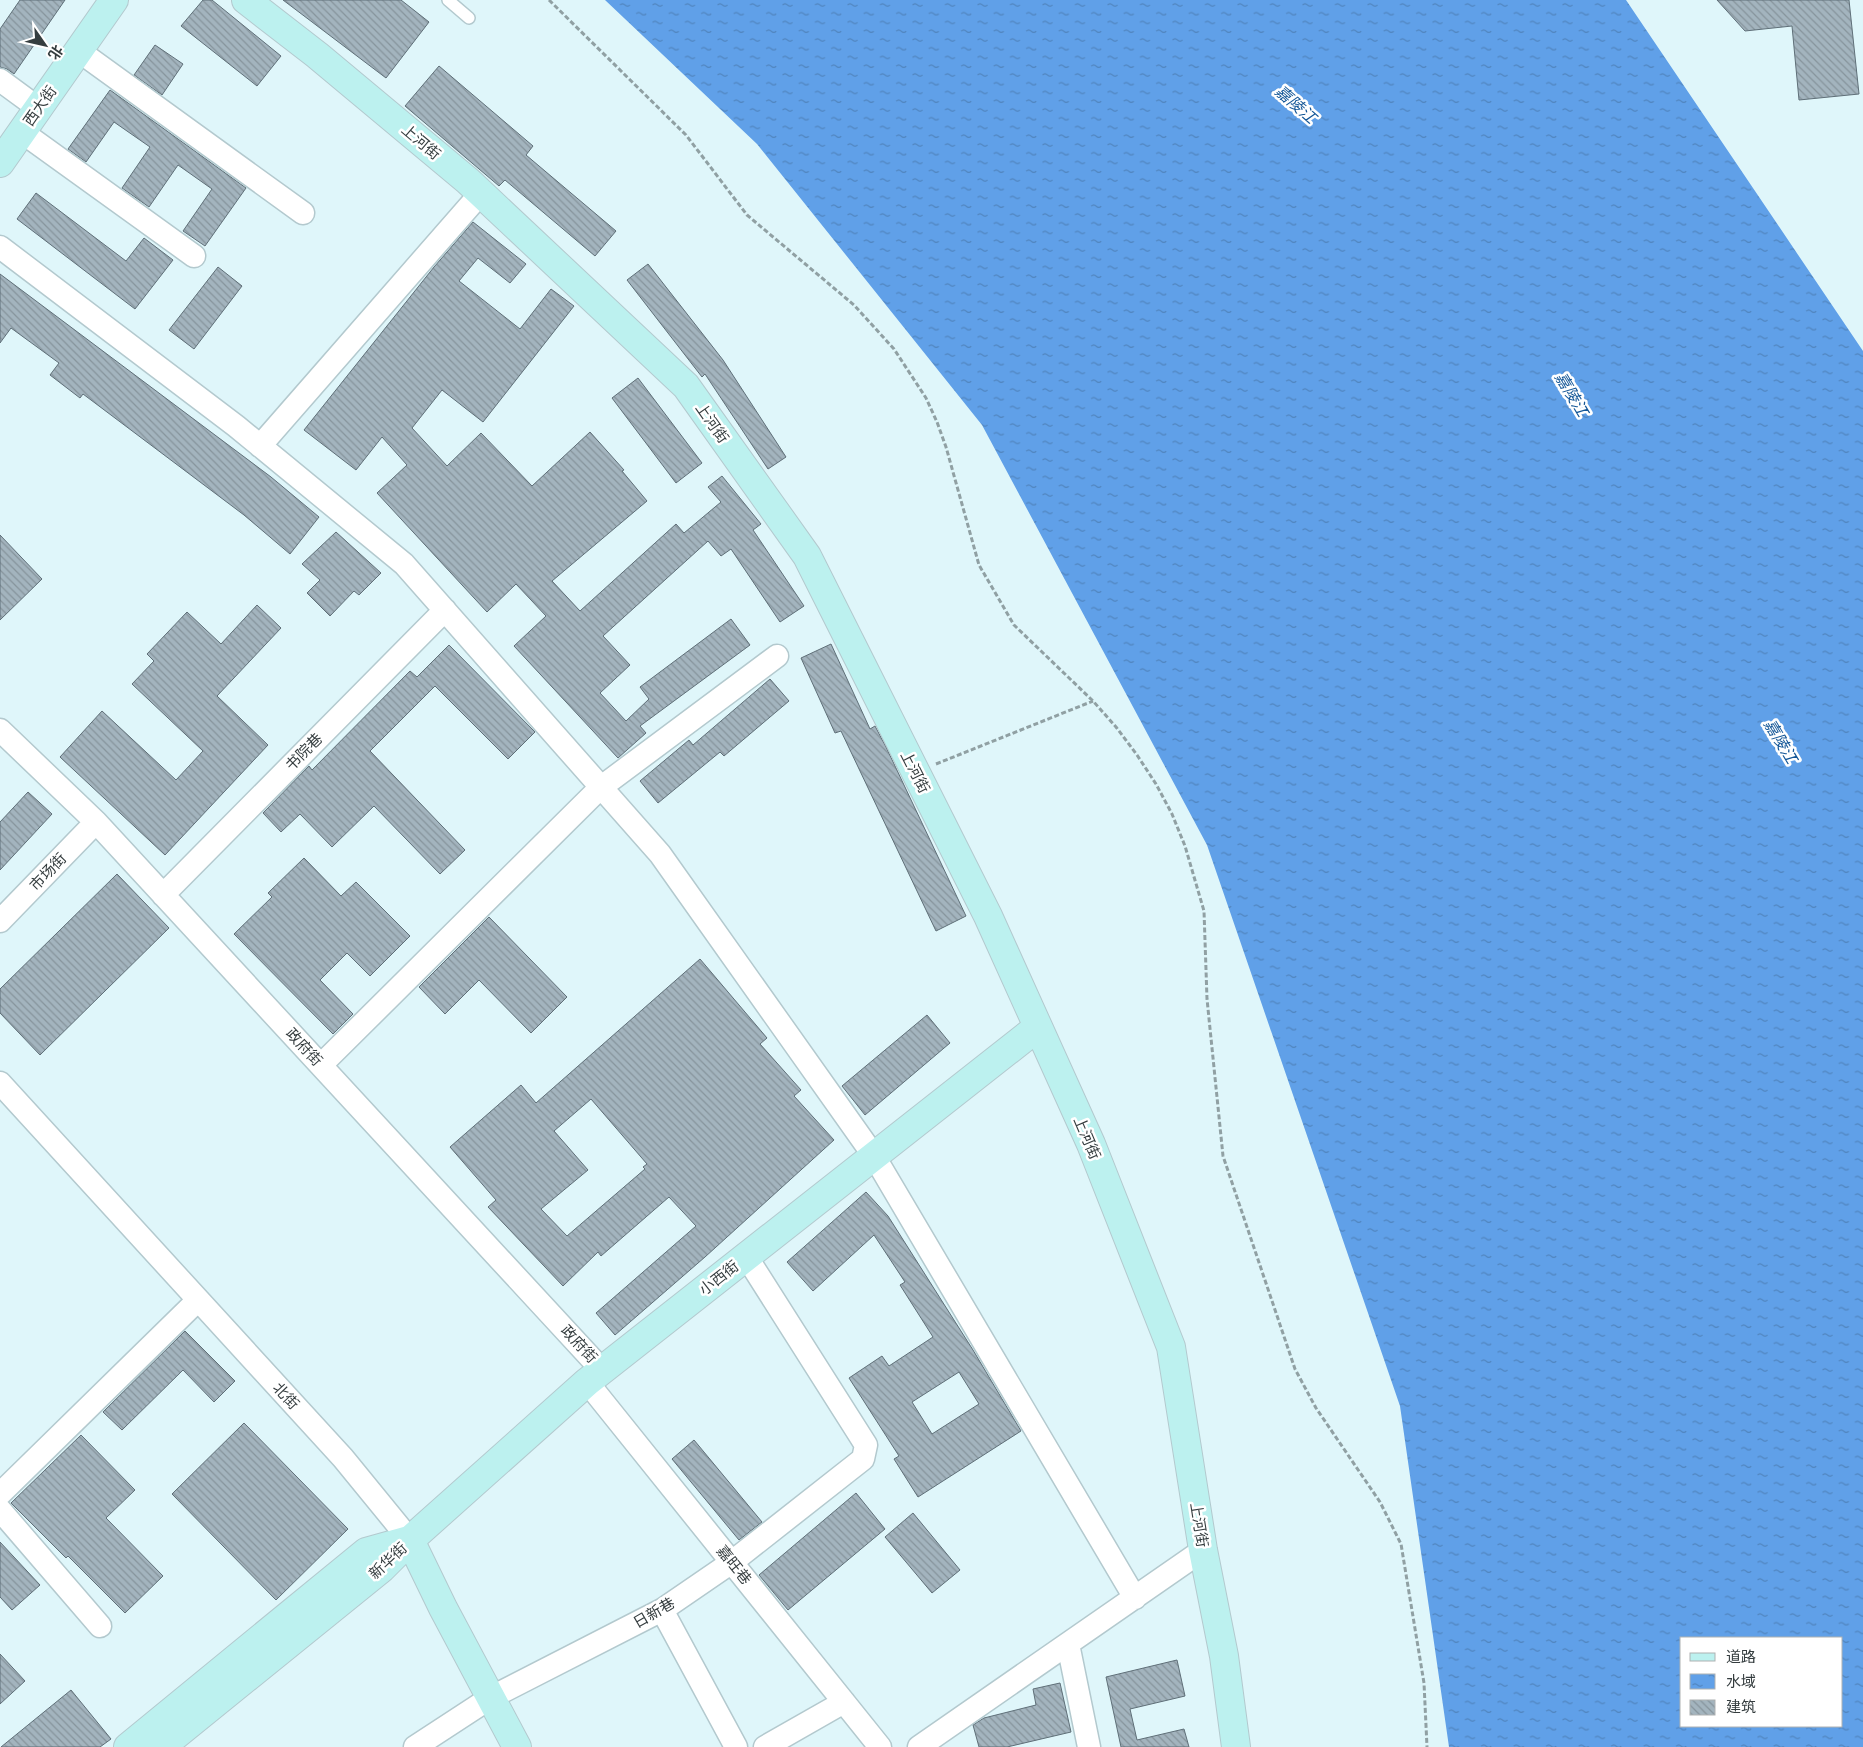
<svg xmlns="http://www.w3.org/2000/svg" width="1863" height="1747" viewBox="0 0 1863 1747" font-family="Cabin,'Noto Sans SC',sans-serif">
<defs>
<pattern id="water-ripples" width="26" height="14" patternUnits="userSpaceOnUse" patternTransform="scale(1.25)"><rect width="26" height="14" fill="#60a0e8"/><path d="M2 4q2-2 4 0t4 0M15 11q2-2 4 0t4 0" fill="none" stroke="#5084bd"/></pattern>
<pattern id="building-back-hatch" width="6" height="6" patternUnits="userSpaceOnUse" patternTransform="scale(1.25)"><rect width="6" height="6" fill="#a3b4be"/><path d="M-1 5l2 2M0 0l6 6M5-1l2 2" fill="none" stroke="#86949c"/></pattern>
</defs>
<rect width="100%" height="100%" fill="#dff6fa"/>
<!-- water -->
<path fill="url(#water-ripples)" fill-rule="evenodd" d="M605 0H1626L1863 351V1747H1449L1400 1406 1207 845 982 425 757 144ZM1682 1638H1842V1726H1682Z"/>
<!-- building -->
<path fill="url(#building-back-hatch)" stroke="#5f6f78" fill-rule="evenodd" d="M20 0H65L14 74 7 69 0 67V29Z
M203 0H212L281 56 257 86 181 26Z
M283 0H401L429 22 386 78Z
M1717 0H1849L1859 94 1799 100 1792 26 1745 31Z
M155 45 183 64 162 95 134 75Z
M439 66 533 146 526 155 616 231 595 256 505 180 499 186 405 106Z
M110 90 246 188 205 246 183 231 212 189 178 165 149 207 122 188 150 147 114 122 86 162 68 149Z
M36 193 126 261 144 238 173 260 135 309 17 219Z
M473 222 526 264 510 283 478 258 459 281 520 329 551 289 574 306 483 422 442 390 412 428 447 466 481 433 532 486 590 432 624 470 622 471 647 501 552 581 580 611 676 524 684 533 721 502 708 487 722 476 761 524 753 530 804 606 780 622 731 549 721 556 708 541 603 636 630 665 600 693 626 721 649 699 640 687 731 619 750 645 640 726 646 733 618 758 514 646 546 616 516 584 487 612 377 493 407 465 382 437 356 470 304 430 434 267Z
M648 264 723 360 786 457 768 469 705 374 702 377 627 280Z
M218 267 242 286 194 349 169 330Z
M0 274 271 477 319 517 290 554 244 515 83 394 80 398 50 375 59 363 11 328 0 343Z
M638 378 702 463 676 483 612 398Z
M336 532 381 573 359 595 354 591 330 616 307 593 320 580 302 564Z
M0 535 42 579 0 620Z
M257 605 281 628 217 696 268 745 165 855 60 757 102 711 176 780 203 751 132 684 154 661 147 654 187 612 221 644Z
M831 644 870 729 875 726 886 747 966 916 936 931 841 731 835 733 801 658Z
M449 645 535 732 508 759 435 686 370 751 465 850 440 874 374 806 332 847 300 814 281 832 263 813 309 766 312 770 410 671 417 677Z
M770 679 789 701 724 756 720 752 658 803 640 781 689 740 693 745Z
M28 792 52 814 0 870V822Z
M304 858 341 896 356 882 410 936 370 976 347 953 320 980 353 1014 333 1034 234 934 272 897 268 893Z
M117 874 169 928 40 1055 0 1013V989Z
M489 917 567 997 531 1033 479 980 445 1014 419 987Z
M700 959 767 1038 760 1044 801 1090 794 1096 834 1140 705 1257 615 1335 596 1313 696 1226 669 1197 601 1256 598 1252 563 1286 488 1207 496 1200 450 1147 521 1085 536 1103ZM591 1099 647 1164 643 1167 645 1169 567 1236 541 1209 588 1170 554 1131Z
M927 1015 950 1043 865 1115 842 1086Z
M866 1192 888 1216 973 1350 1021 1431 918 1497 894 1459 899 1456 849 1378 882 1356 889 1366 933 1337 900 1285 905 1282 874 1235 813 1291 787 1262ZM959 1372 979 1404 932 1434 912 1402Z
M185 1331 235 1381 214 1402 183 1370 122 1430 103 1412Z
M244 1423 348 1529 276 1600 172 1494Z
M81 1435 135 1490 106 1518 163 1576 125 1613 68 1556 66 1558 11 1503Z
M694 1440 762 1522 739 1540 672 1459Z
M856 1493 885 1529 788 1610 759 1575Z
M913 1513 960 1570 932 1593 885 1537Z
M0 1542 40 1585 12 1610 0 1597Z
M0 1654 25 1681 0 1704Z
M1177 1660 1185 1696 1130 1709 1137 1740 1184 1729 1189 1747H1121L1106 1677Z
M1060 1683 1071 1732 1007 1747H979L973 1725 984 1718 1036 1705 1033 1689Z
M71 1690 111 1739 100 1747H1Z"/>
<g fill="none" stroke-linecap="round" stroke-linejoin="round">
<!-- lane casing -->
<g stroke="#b3c9ce" stroke-width="14">
<path id="lane" d="M448 0 469 18"/>
</g>
<!-- street casing -->
<g stroke="#b3c9ce" stroke-width="25">
<path id="street" d="M79 51 303 213
M0 80 38 108
M22 132 194 256
M0 247 236 426 404 564 660 854 874 1156 1135 1598
M260 446 481 193
M0 730 96 822 602 1370
M163 895 445 610
M0 921 96 822
M321 1065 600 788 777 656
M0 1083 343 1458 410 1540
M587 1382 880 1747
M0 1494 198 1300
M0 1510 100 1626
M662 1610 736 1747
M1068 1644 1089 1747
M415 1747 490 1698 662 1610 732 1562 863 1459 866 1445 746 1256
M765 1747 844 1702
M919 1747 1203 1550"/>
</g>
<!-- secondary casing -->
<g stroke="#b3c9ce" stroke-width="30">
<path id="secondary" d="M246 0 317 55 468 181 686 386 807 556 988 916 1091 1144 1171 1347 1203 1550 1224 1656 1236 1747
M0 163 114 0
M410 1540 443 1608 517 1747
M128 1747 366 1552 409 1540
M161 1747 382 1568 410 1540 587 1382 1038 1027"/>
</g>
<!-- path -->
<path stroke="#90a0a3" stroke-width="3" stroke-dasharray="5 2.5" stroke-linecap="butt" d="M549 0 686 135 747 215 854 305 894 349 926 398 937 422 946 447 979 565 1014 625 1093 701 1116 727 1137 755 1156 784 1172 814 1185 846 1204 911 1207 999 1223 1156 1295 1369 1316 1408 1380 1502 1401 1544 1424 1683 1427 1747
M936 764 1093 701"/>
<!-- lane -->
<use href="#lane" stroke="#fff" stroke-width="11"/>
<!-- street -->
<use href="#street" stroke="#fff" stroke-width="22"/>
<!-- secondary -->
<use href="#secondary" stroke="#bcf1ef" stroke-width="28"/>
</g>
<g text-anchor="middle" stroke-width="5" stroke-linejoin="round" paint-order="stroke">
<!-- street labels -->
<g font-size="15" fill="#353d3f" stroke="#fff">
<text transform="translate(40 106) rotate(-55)" y="5">西大街</text>
<text transform="translate(421 142) rotate(40)" y="5">上河街</text>
<text transform="translate(712 423) rotate(55)" y="5">上河街</text>
<text transform="translate(304 752) rotate(-45)" y="5">书院巷</text>
<text transform="translate(915 772) rotate(63)" y="5">上河街</text>
<text transform="translate(48 872) rotate(-46)" y="5">市场街</text>
<text transform="translate(304 1047) rotate(47)" y="5">政府街</text>
<text transform="translate(1087 1138) rotate(67)" y="5">上河街</text>
<text transform="translate(719 1278) rotate(-38)" y="5">小西街</text>
<text transform="translate(579 1344) rotate(47)" y="5">政府街</text>
<text transform="translate(286 1396) rotate(47)" y="5">北街</text>
<text transform="translate(1199 1525) rotate(81)" y="5">上河街</text>
<text transform="translate(388 1561) rotate(-43)" y="5">新华街</text>
<text transform="translate(734 1565) rotate(51)" y="5">嘉旺巷</text>
<text transform="translate(654 1613) rotate(-30)" y="5">日新巷</text>
</g>
<!-- water labels -->
<g font-size="16" font-style="italic" fill="#135697" stroke="#fff">
<text transform="translate(1296 104) rotate(41)" y="6">嘉陵江</text>
<text transform="translate(1572 394) rotate(59)" y="6">嘉陵江</text>
<text transform="translate(1781 741) rotate(59)" y="6">嘉陵江</text>
</g>
</g>
<!-- legend -->
<rect x="1680" y="1637" width="162" height="90" fill="#ffffff" stroke="#aeb1b2"/>
<rect x="1690" y="1653" width="25" height="8" fill="#bcf1ef" stroke="#aeb1b2"/>
<text x="1726" y="1662" font-size="15" fill="#353d3f">道路</text>
<rect x="1690" y="1674" width="25" height="15" fill="url(#water-ripples)" stroke="#aeb1b2"/>
<text x="1726" y="1687" font-size="15" fill="#353d3f">水域</text>
<rect x="1690" y="1700" width="25" height="15" fill="url(#building-back-hatch)" stroke="#aeb1b2"/>
<text x="1726" y="1712" font-size="15" fill="#353d3f">建筑</text>
<!-- north arrow -->
<g transform="translate(45 45) rotate(124)" stroke="#ffffff" stroke-width="4" paint-order="stroke">
<path d="M0-4L9 19L0 12L-9 19Z" fill="#353d3f"/>
<text y="-8" font-size="14" font-weight="bold" text-anchor="middle" fill="#353d3f">北</text>
</g>
</svg>
